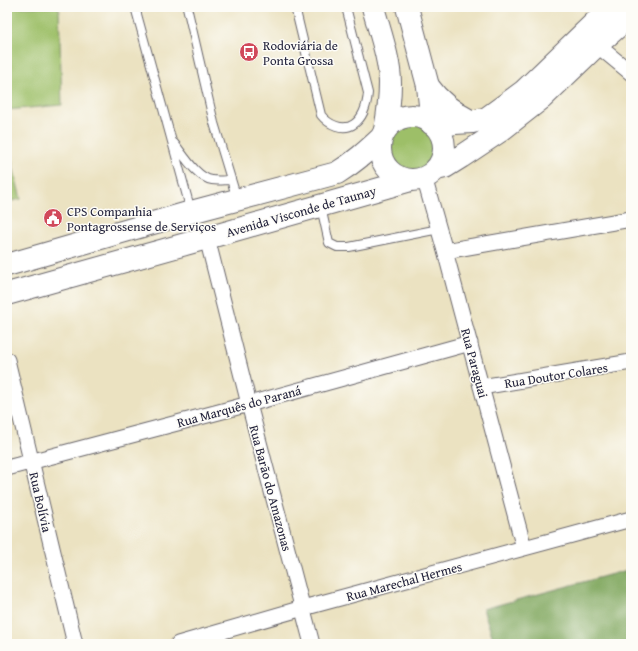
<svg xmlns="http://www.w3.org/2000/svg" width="638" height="651" viewBox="0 0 638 651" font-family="'Gentium Book Plus',serif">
<rect width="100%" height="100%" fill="#fdfcf7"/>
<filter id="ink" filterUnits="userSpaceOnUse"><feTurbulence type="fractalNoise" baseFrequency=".025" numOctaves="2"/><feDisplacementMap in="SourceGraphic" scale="8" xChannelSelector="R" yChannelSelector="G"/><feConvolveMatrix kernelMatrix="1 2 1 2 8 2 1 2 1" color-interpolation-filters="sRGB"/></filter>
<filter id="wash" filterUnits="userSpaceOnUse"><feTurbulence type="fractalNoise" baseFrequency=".012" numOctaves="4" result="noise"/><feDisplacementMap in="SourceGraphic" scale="16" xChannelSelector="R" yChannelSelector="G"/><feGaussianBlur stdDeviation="0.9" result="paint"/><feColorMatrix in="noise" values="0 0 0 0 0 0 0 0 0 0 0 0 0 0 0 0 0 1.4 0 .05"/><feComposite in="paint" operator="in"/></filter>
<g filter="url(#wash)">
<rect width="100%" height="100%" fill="#ebe2c1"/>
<!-- green -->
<path fill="#9dbf68" stroke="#607052" d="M7 7H59L62 105 7 110Z
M387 148a25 25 0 1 1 50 0a25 25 0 1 1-50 0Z
M7 142 21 199 7 202Z"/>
<!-- forest -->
<path fill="#7ea65c" stroke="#50644c" d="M631 569V644H495L483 609Z"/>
</g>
<g filter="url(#ink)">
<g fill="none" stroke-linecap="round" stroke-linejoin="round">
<!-- lane casing -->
<g stroke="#68656a" stroke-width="10">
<path id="lane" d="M135 7 191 211
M187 7 214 123 237 199
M295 7 321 115C328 124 343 132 354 124 364 117 367 104 368 93L346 7
M174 143C183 154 197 178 212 180 218 181 225 180 231 180
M321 207 329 243 337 247H349L439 229"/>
</g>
<!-- street casing -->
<g stroke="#68656a" stroke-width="17">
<path id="street" d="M597 45 631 73
M424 177 445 251 524 548
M207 238 249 404 312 644
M445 251 631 219
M7 360 75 644
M481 387 631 362
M7 468 249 404 470 343
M178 644 303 608 631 519"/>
</g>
<!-- secondary casing -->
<g stroke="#68656a" stroke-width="24">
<path id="secondary" d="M373 7C379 30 390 59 390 83 390 99 388 114 385 130
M407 7 428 86 432 124"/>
</g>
<!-- primary casing -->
<g stroke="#68656a" stroke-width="24">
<path id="primary" d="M428 86C440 103 454 113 472 122
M380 148a32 32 0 1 1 64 0a32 32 0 1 1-64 0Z
M436 127 455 123 472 122 487 118 524 91 611 7
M436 169 445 167 461 157 500 131 542 98 597 45 631 15
M7 265 191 212 337 173C355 162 367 151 382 137
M7 294 207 238 411 180"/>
</g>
<!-- lane -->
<use href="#lane" stroke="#fff" stroke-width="8"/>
<!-- street -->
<use href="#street" stroke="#fff" stroke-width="15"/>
<!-- secondary -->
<use href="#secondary" stroke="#fff" stroke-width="22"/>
<!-- primary -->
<use href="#primary" stroke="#fff" stroke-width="22"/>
</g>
</g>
<!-- icons -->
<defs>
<g id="bus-disc" transform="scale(1)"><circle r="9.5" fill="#d1495b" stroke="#fdfcf7"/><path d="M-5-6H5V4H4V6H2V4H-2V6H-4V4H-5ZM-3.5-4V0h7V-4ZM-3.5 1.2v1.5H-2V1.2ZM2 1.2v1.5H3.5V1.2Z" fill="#fff"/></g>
<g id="civic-disc" transform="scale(1)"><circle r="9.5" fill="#d1495b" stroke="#fdfcf7"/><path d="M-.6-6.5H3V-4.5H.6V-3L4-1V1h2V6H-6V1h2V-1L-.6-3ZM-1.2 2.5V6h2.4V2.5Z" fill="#fff"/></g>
</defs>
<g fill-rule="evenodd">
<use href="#bus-disc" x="249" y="52"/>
<use href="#civic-disc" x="53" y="218"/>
</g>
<g text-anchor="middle" stroke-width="3" stroke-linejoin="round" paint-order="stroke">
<!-- poi labels -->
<g font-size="13" fill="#22223b" stroke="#fdfcf7" text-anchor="start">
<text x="263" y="50">Rodoviária de<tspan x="263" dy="15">Ponta Grossa</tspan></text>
<text x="67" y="216">CPS Companhia<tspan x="67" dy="15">Pontagrossense de Serviços</tspan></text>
</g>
<!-- street labels -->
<g font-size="13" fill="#22223b" stroke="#fdfcf7">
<text transform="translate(301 211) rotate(-16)" y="5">Avenida Visconde de Taunay</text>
<text transform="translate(475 363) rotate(75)" y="5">Rua Paraguai</text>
<text transform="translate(556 375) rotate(-9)" y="5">Rua Doutor Colares</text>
<text transform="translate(239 406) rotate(-15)" y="5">Rua Marquês do Paraná</text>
<text transform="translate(271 488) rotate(75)" y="5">Rua Barão do Amazonas</text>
<text transform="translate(41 502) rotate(77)" y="5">Rua Bolívia</text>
<text transform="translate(404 581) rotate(-15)" y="5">Rua Marechal Hermes</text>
</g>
</g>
<!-- margin -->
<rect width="638" height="651" fill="none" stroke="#fdfcf7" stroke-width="24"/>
</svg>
